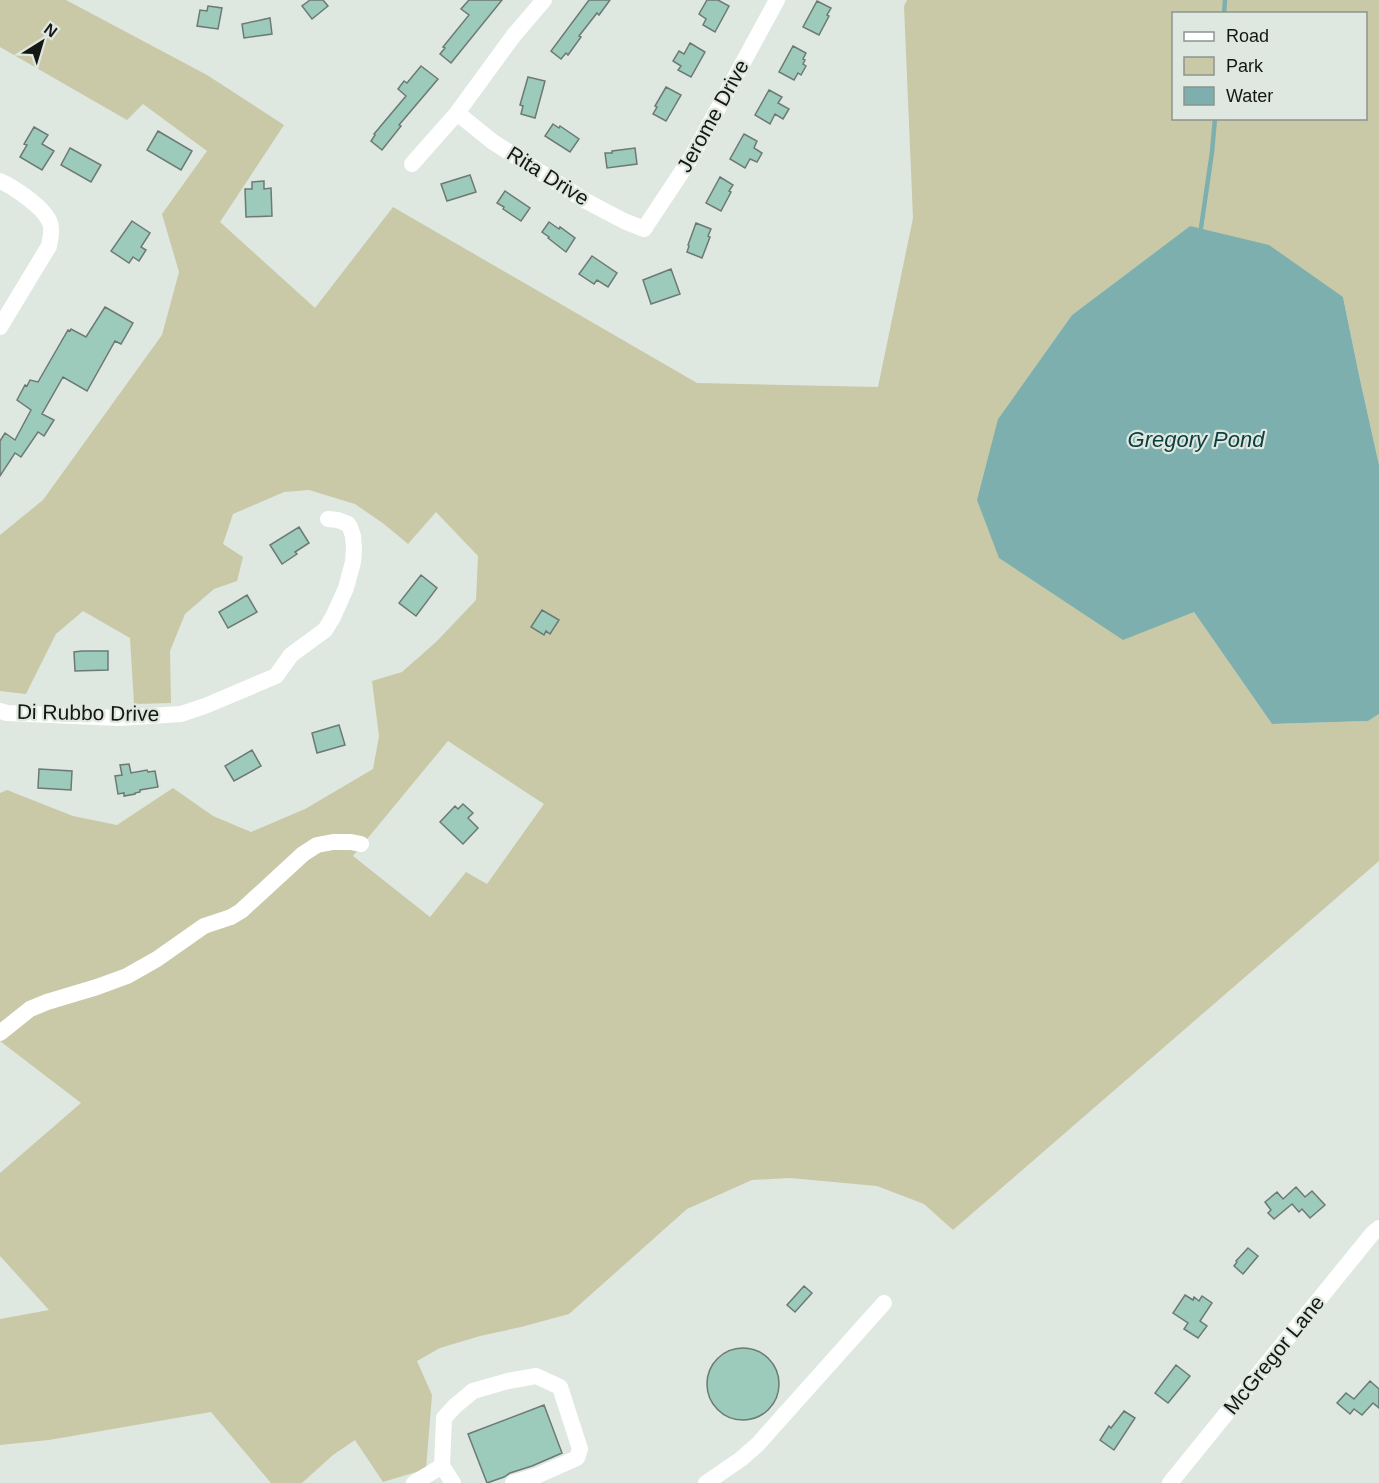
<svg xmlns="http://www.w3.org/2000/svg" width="1379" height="1483" viewBox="0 0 1379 1483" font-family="Arial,sans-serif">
<rect width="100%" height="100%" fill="#dee8e0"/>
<!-- green -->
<path fill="#c9c9a7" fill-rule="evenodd" d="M0 0H66L207 75 284 125 220 222 315 308 393 207 697 383 878 387 913 218 904 6 907 0H1379V465L1359 375 1343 297 1190 226 1072 315 998 419 1194 612 1272 724 1368 721 1379 714V861L953 1230 924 1204 877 1186 790 1178 752 1180 687 1209 569 1314 521 1327 480 1336 440 1348 417 1361 432 1395 426 1469 383 1482 355 1440 333 1455 302 1483H271L211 1412 49 1440 0 1445V1319L49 1310 0 1256V1173L81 1103 0 1041V793L7 790 73 816 117 825 173 788 213 816 251 832 305 809 373 769 379 736 372 681 402 672 436 642 476 600 478 556 436 512 408 544 384 524 355 504 309 490 284 492 233 514 223 544 243 557 237 581 214 589 185 614 170 651 171 703 134 704 130 638 83 611 56 634 26 694 0 691V535L43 500 162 335 179 272 162 214 207 151 143 104 127 120 0 47ZM1174 14H1366V118H1174ZM448 741 544 804 487 884 466 872 430 917 353 856Z"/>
<!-- water -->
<path fill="#7dafae" d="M1190 226 1269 245 1343 297 1359 375 1379 465V714L1368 721 1272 724 1194 612 1123 640 999 558 977 500 998 419 1072 315Z"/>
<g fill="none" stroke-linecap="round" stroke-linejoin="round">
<!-- stream -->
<path stroke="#7dafae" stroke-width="4.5" d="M1224 14 1225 0
M1201 228 1212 152 1215 118"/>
</g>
<!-- building -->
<path fill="#9ccabb" stroke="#6d7975" stroke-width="1.5" d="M310 0H323L328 6 312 19 302 6Z
M469 0H502L451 63 440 54 445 48 443 47 469 15 461 9Z
M589 0H610L599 15 597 13 579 36 581 37 568 55 566 53 561 59 551 51Z
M707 0H718L729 6 715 32 703 25 706 19 699 14Z
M817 1 831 8 827 15 829 16 819 35 803 27Z
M208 6 222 8 218 29 197 26 200 10 207 11Z
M270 18 272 34 244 38 242 24Z
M690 43 705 52 691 77 678 70 681 66 673 61 679 51 684 54Z
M793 46 806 53 803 59 805 60 803 64 806 66 801 75 798 73 794 80 779 72Z
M421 66 438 79 399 125 401 126 382 150 371 141 375 135 374 134 406 96 398 89 404 81 407 83Z
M528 77 545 81 535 118 521 114 523 106 520 105Z
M666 87 681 95 666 121 653 114 657 107 655 106Z
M769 90 782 97 778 103 789 109 783 119 775 114 770 124 755 115Z
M553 124 559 128 560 126 579 139 570 152 545 136Z
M34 127 48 135 42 144 54 151 42 170 20 157 27 145 24 144Z
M158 131 192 151 181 170 147 150Z
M744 134 757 141 754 148 762 153 757 162 750 159 745 168 730 159Z
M70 148 101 165 91 182 61 165Z
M635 148 637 164 607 168 605 153H612V151Z
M470 175 476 192 447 201 441 184Z
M720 177 733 185 729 191 731 192 721 211 706 203Z
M264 181V189L271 188 272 216 246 217 245 189H252V182Z
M505 191 530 208 521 221 503 209 504 207 497 203Z
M132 221 150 233 141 247 146 250 139 261 133 257 129 263 111 251Z
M549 222 559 229 560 227 575 238 566 252 548 238 549 237 542 232Z
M696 223 711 229 708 236 710 237 702 258 687 252 689 246 688 245Z
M592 256 617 273 608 287 597 280 594 284 579 274Z
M671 269 680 294 651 304 643 280Z
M105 307 133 323 121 344 115 341 87 391 63 377 42 414 54 420 44 436 38 432 21 457 15 453 0 476V441L5 433 15 440 31 410 17 400 25 385 27 386 30 380 38 382 68 330 70 331 71 329 86 337Z
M299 527 309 543 295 552 297 554 282 564 270 545Z
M421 575 437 588 416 616 399 603Z
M247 595 257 612 228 628 219 612Z
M542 610 559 620 550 634 546 631 544 635 531 627Z
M82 651H108V670L75 671 74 652Z
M339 725 345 745 317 753 312 733Z
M252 750 261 766 234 781 225 766Z
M129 764 131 773 147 770 148 772 155 771 158 787 140 790V792L135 793V794L124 796V793L118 794 115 776 122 775 120 765Z
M39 769 72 771 71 790 38 788Z
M463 804 473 813 468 818 478 828 463 844 440 822 455 806 458 809Z
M1296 1187 1305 1197 1312 1191 1325 1205 1310 1218 1302 1209 1299 1212 1292 1204 1274 1219 1268 1213 1271 1210 1265 1202 1277 1192 1283 1199Z
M1248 1248 1258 1256 1243 1274 1234 1266 1237 1262 1236 1261Z
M804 1286 812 1293 795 1312 787 1305Z
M1185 1295 1193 1300 1194 1297 1199 1301 1202 1296 1212 1303 1200 1321 1207 1326 1198 1338 1184 1329 1188 1323 1173 1313Z
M707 1384a36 36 0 1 1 72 0a36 36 0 1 1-72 0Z
M1176 1365 1190 1376 1168 1403 1155 1393Z
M1370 1381 1379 1389V1408L1373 1403 1362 1415 1354 1409 1350 1414 1337 1403 1346 1393 1354 1399Z
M544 1405 562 1453 532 1466 510 1473 504 1477 487 1483 468 1434Z
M1124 1411 1135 1418 1114 1450 1100 1440 1109 1426 1111 1428Z"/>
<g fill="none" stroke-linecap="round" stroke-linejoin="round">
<!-- minor -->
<path stroke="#fff" stroke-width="16" d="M457 113 493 142 586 201 624 221 644 229 691 158 777 0
M412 164 457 113 514 35 544 0
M0 181C14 187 45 208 50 223 53 230 50 239 49 246L0 327
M0 711 7 713 119 718 181 714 205 706 276 676 291 655 325 630 333 617 346 588 353 562 354 549 353 536 350 527 348 524 338 520 328 519
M0 1033 30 1009 47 1002 97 987 127 976 157 959 204 926 231 917 241 911 303 854 317 845 333 842H351L361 844
M414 1483 442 1466
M453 1483 442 1466 444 1418 455 1406 473 1391 508 1381 536 1376 560 1387 580 1449 577 1458 536 1476 513 1483
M706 1483 741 1459 758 1444 884 1303
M1170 1483 1372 1234 1379 1228"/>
</g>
<g text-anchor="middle" stroke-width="4.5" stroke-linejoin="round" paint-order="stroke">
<!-- street labels -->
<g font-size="21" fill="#141714" stroke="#dee8e0">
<text transform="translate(713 116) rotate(-61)" y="7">Jerome Drive</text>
<text transform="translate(548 176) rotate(32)" y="7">Rita Drive</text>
<text transform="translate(88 713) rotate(1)" y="7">Di Rubbo Drive</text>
<text transform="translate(1274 1355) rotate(-51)" y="7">McGregor Lane</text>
</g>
<!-- water labels -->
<g font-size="22" font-style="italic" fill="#0c3c3c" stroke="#dee8e0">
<text x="1196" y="447">Gregory Pond</text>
</g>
</g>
<!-- legend -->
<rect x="1172" y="12" width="195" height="108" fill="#dee8e0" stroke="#8d948e" stroke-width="1.5"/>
<rect x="1184" y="32" width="30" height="9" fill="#ffffff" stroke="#8d948e" stroke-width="1.5"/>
<text x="1226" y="42" font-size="18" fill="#141714">Road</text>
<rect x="1184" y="57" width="30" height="18" fill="#c9c9a7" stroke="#8d948e" stroke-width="1.5"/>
<text x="1226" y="72" font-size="18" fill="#141714">Park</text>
<rect x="1184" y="87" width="30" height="18" fill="#7dafae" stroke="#8d948e" stroke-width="1.5"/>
<text x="1226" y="102" font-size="18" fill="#141714">Water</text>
<!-- north arrow -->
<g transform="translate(42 42) rotate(37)" stroke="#dee8e0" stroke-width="4.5" paint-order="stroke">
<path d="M0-4.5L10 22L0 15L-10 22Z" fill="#141714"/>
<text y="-9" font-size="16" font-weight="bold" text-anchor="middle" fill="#141714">N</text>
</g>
</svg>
